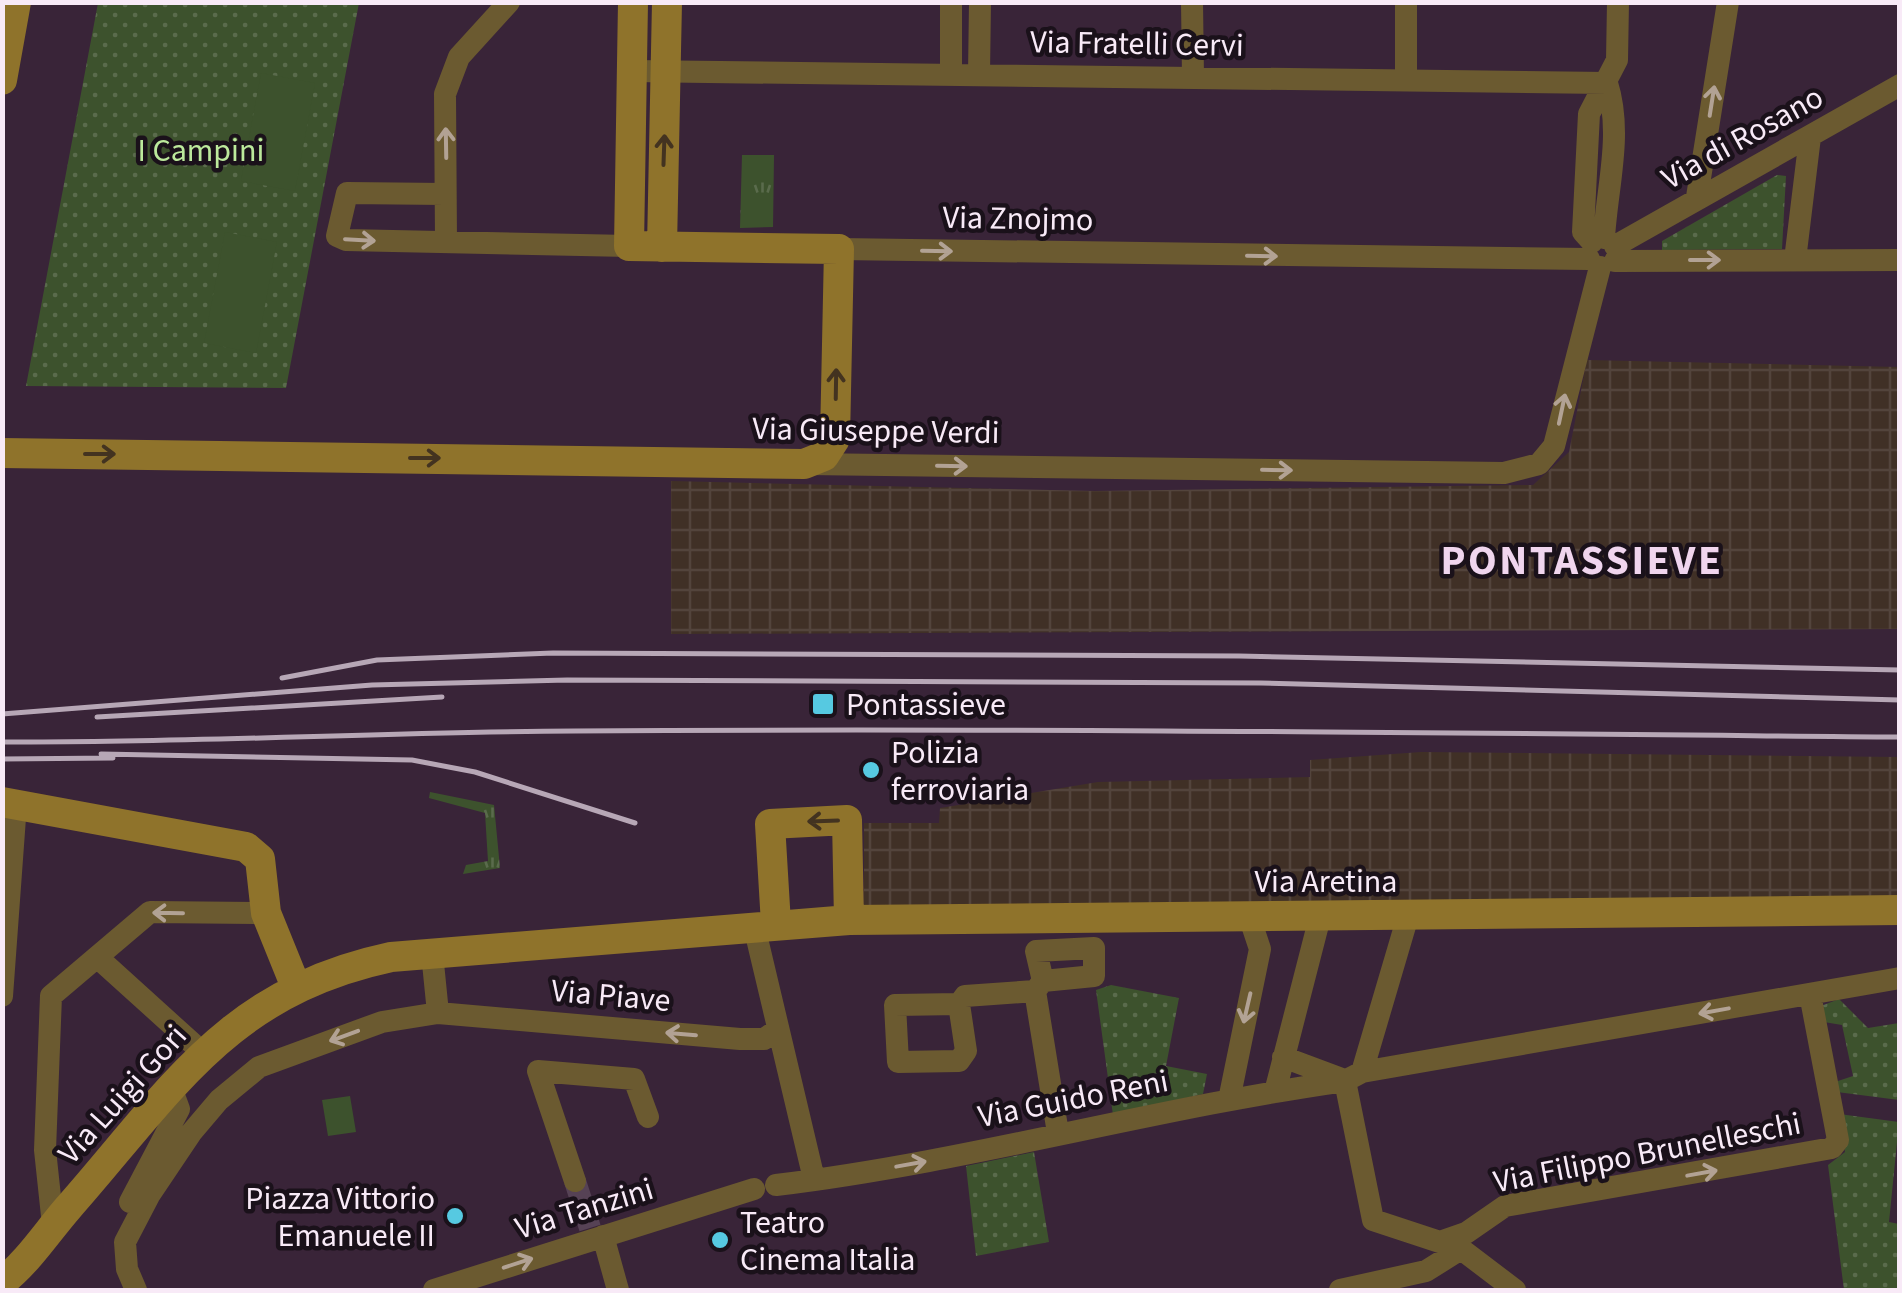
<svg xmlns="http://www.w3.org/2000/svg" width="1902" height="1293" viewBox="0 0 1902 1293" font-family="'Source Sans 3',sans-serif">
<defs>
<pattern id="industrial-grid" width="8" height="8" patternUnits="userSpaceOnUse" patternTransform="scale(2.5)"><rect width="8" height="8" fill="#403026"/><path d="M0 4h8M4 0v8" fill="none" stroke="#53443c"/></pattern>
<pattern id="grass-tufts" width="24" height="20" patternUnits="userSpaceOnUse" patternTransform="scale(2.5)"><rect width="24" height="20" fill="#3d522d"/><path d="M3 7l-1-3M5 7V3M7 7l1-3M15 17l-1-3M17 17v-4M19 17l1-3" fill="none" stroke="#5a6b4c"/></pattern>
<pattern id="park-dots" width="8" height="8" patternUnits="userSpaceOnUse" patternTransform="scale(2.5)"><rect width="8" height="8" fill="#3d522d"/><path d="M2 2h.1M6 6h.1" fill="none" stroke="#5a6b4c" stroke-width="1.8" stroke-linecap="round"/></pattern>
</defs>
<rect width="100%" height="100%" fill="#392438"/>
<!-- industrial -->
<path fill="url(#industrial-grid)" d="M1587 360 1899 367V629L671 634V481L1095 491 1533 485 1569 452Z
M1421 752 1899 757V898L864 908V823H939L940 808 1098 782 1310 777V760Z"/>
<!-- grass -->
<path fill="url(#grass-tufts)" d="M742 155H774L773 227 740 228Z
M430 792 494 805 500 868 463 874 466 865 488 861 485 813 429 798Z"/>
<!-- park -->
<path fill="url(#park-dots)" d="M98 3H359L286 388 26 386Z
M1777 175 1786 176 1782 249 1662 250V241Z
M1111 985 1179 998 1166 1066 1207 1074 1203 1094 1113 1115 1096 990Z
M1839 999 1868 1028 1899 1023V1100L1837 1092 1835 1082 1853 1076 1842 1025 1824 1022 1821 1006Z
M1839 1114 1899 1122 1889 1222 1899 1224V1290H1844L1828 1165 1845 1152Z
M1034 1152 1049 1242 976 1256 966 1166Z"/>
<!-- garden -->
<path fill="#3d522d" d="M261 73 315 83 295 191 241 181Z
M225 232 277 242 256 353 204 343Z
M350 1096 356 1132 328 1136 322 1100Z"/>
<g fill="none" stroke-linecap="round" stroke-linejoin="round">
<!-- street-tunnel -->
<path stroke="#564255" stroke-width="22" stroke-dasharray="22 11" stroke-linecap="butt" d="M575 1181 590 1228"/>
<!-- street -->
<path stroke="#6b5a30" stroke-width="22" d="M951 2V74
M1192 2 1193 77
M632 71 1607 83
M979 74 980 2
M1406 79V2
M445 194 347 193 337 236 346 240 629 246
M1697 197 1728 2
M1604 238C1607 186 1623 134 1607 83
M446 241 445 94 459 57 509 2
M1592 242 1583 232 1589 114 1617 60 1618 2
M1615 246 1900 85
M839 249 1589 259
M1795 260 1810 137
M1615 261 1900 260
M807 464 1504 473 1539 464 1554 446 1600 267
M754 926 814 1179
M432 953 438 1013
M97 957 202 1052
M1035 991 1043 981 1094 976V948L1036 951 1043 981
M2 996 16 804
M959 1004 966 1051 959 1061 898 1062 895 1005 959 1004 965 996 1035 991 1058 1133
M1283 1057 1342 1079
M1362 1072 1408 916
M1345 1081 1373 1220 1461 1249 1515 1290
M1275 1092 1320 917
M1229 1100 1260 949 1249 916
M575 1181 538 1071 634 1079 648 1117
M776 1185C967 1162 1154 1108 1345 1081L1362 1072 1900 978
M130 1202 179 1109 172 1090
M53 1225 45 1150 51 996 150 912 266 913
M603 1236 618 1290
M1443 1241 1466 1233 1505 1206 1832 1148 1838 1140 1810 994
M136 1290 127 1269 125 1242 150 1194 191 1133 219 1100 259 1067 382 1022 438 1013 740 1039H764L776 1031
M434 1290 754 1189
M1340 1290 1426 1271 1461 1249"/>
<!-- secondary -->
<path stroke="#8f732b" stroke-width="30" d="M2 80 16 2
M662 247 667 2
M2 453 804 464 824 456 835 439 839 249 629 246 633 2
M2 802 246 847 260 859 266 913 296 987
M776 924 770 824 847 820 849 920
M2 1282C28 1262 47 1232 68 1208 172 1090 227 992 391 957L849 920 1900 910"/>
<!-- rail -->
<path stroke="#b7a7b6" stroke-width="5" d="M282 678 377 660 553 653 1239 656 1900 670
M2 714 372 685 567 680 1261 683 1900 700
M97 717 442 697
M2 742C193 743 383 732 574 731 1016 728 1458 733 1900 737
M101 754 412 760 475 772 635 823
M2 759 113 758"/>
</g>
<!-- one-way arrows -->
<defs><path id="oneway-shaft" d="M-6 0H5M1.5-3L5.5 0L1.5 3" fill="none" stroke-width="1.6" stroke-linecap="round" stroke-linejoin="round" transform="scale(2.5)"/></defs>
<g stroke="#b2a294">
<use href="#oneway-shaft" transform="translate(1712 101) rotate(-81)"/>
<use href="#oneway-shaft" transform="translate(446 143) rotate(-91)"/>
<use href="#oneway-shaft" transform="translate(360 240) rotate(3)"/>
<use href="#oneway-shaft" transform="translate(937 251) rotate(1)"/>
<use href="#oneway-shaft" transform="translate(1262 256) rotate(1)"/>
<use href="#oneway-shaft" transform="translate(1705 260)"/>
<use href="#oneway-shaft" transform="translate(1562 409) rotate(-78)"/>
<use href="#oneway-shaft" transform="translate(952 466) rotate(1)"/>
<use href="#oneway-shaft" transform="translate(1277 470) rotate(1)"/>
<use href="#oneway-shaft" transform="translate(168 913) rotate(-179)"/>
<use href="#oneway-shaft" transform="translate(1247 1008) rotate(103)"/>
<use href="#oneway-shaft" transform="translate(1714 1011) rotate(170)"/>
<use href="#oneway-shaft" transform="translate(681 1034) rotate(-175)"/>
<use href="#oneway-shaft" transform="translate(344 1036) rotate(160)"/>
<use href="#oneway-shaft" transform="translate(911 1164) rotate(-10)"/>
<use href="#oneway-shaft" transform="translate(1702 1173) rotate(-10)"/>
<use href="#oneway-shaft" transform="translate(518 1263) rotate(-18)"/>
</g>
<g stroke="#433320">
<use href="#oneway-shaft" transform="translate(664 150) rotate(-88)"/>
<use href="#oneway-shaft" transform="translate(836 384) rotate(-89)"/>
<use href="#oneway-shaft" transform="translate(100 454)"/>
<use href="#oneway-shaft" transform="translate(425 458)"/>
<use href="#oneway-shaft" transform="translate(823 821) rotate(178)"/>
</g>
<!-- markers -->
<g fill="#56c9e1" stroke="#1a111a" stroke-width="4">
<rect x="811" y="692" width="24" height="24" rx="5"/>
<circle cx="871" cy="770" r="10"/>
<circle cx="455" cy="1216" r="10"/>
<circle cx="720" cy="1240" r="10"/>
</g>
<g text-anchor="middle" stroke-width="9" stroke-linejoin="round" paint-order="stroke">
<!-- street labels -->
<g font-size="32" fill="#f8eaf7" stroke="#1a111a">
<text transform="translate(1137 43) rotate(1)" y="11">Via Fratelli Cervi</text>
<text transform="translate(1742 137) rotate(-29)" y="11">Via di Rosano</text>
<text transform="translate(1018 218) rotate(1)" y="11">Via Znojmo</text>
<text transform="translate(876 430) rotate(1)" y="11">Via Giuseppe Verdi</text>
<text x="1326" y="892">Via Aretina</text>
<text transform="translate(611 995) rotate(5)" y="11">Via Piave</text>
<text transform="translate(122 1094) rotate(-48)" y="11">Via Luigi Gori</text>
<text transform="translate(1073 1098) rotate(-11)" y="11">Via Guido Reni</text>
<text transform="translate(1647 1152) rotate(-11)" y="11">Via Filippo Brunelleschi</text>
<text transform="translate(584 1208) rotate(-17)" y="11">Via Tanzini</text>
</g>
<!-- park labels -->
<g font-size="32" fill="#bce99c" stroke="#1a111a">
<text x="201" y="161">I Campini</text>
</g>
<!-- poi labels -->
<g font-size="32" fill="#f8eaf7" stroke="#1a111a" text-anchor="start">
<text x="846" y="715">Pontassieve</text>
<text x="891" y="763">Polizia<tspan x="891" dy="37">ferroviaria</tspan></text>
<text x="435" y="1209" text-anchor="end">Piazza Vittorio<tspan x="435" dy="37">Emanuele II</tspan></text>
<text x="740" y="1233">Teatro<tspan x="740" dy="37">Cinema Italia</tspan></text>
</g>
<!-- district labels -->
<g font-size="42" font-weight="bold" letter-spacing="2.5" fill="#f0d5ee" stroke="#1a111a">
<text x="1582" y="574">PONTASSIEVE</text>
</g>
</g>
<!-- border -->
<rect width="1902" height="1293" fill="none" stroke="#f8eaf7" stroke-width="10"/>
</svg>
